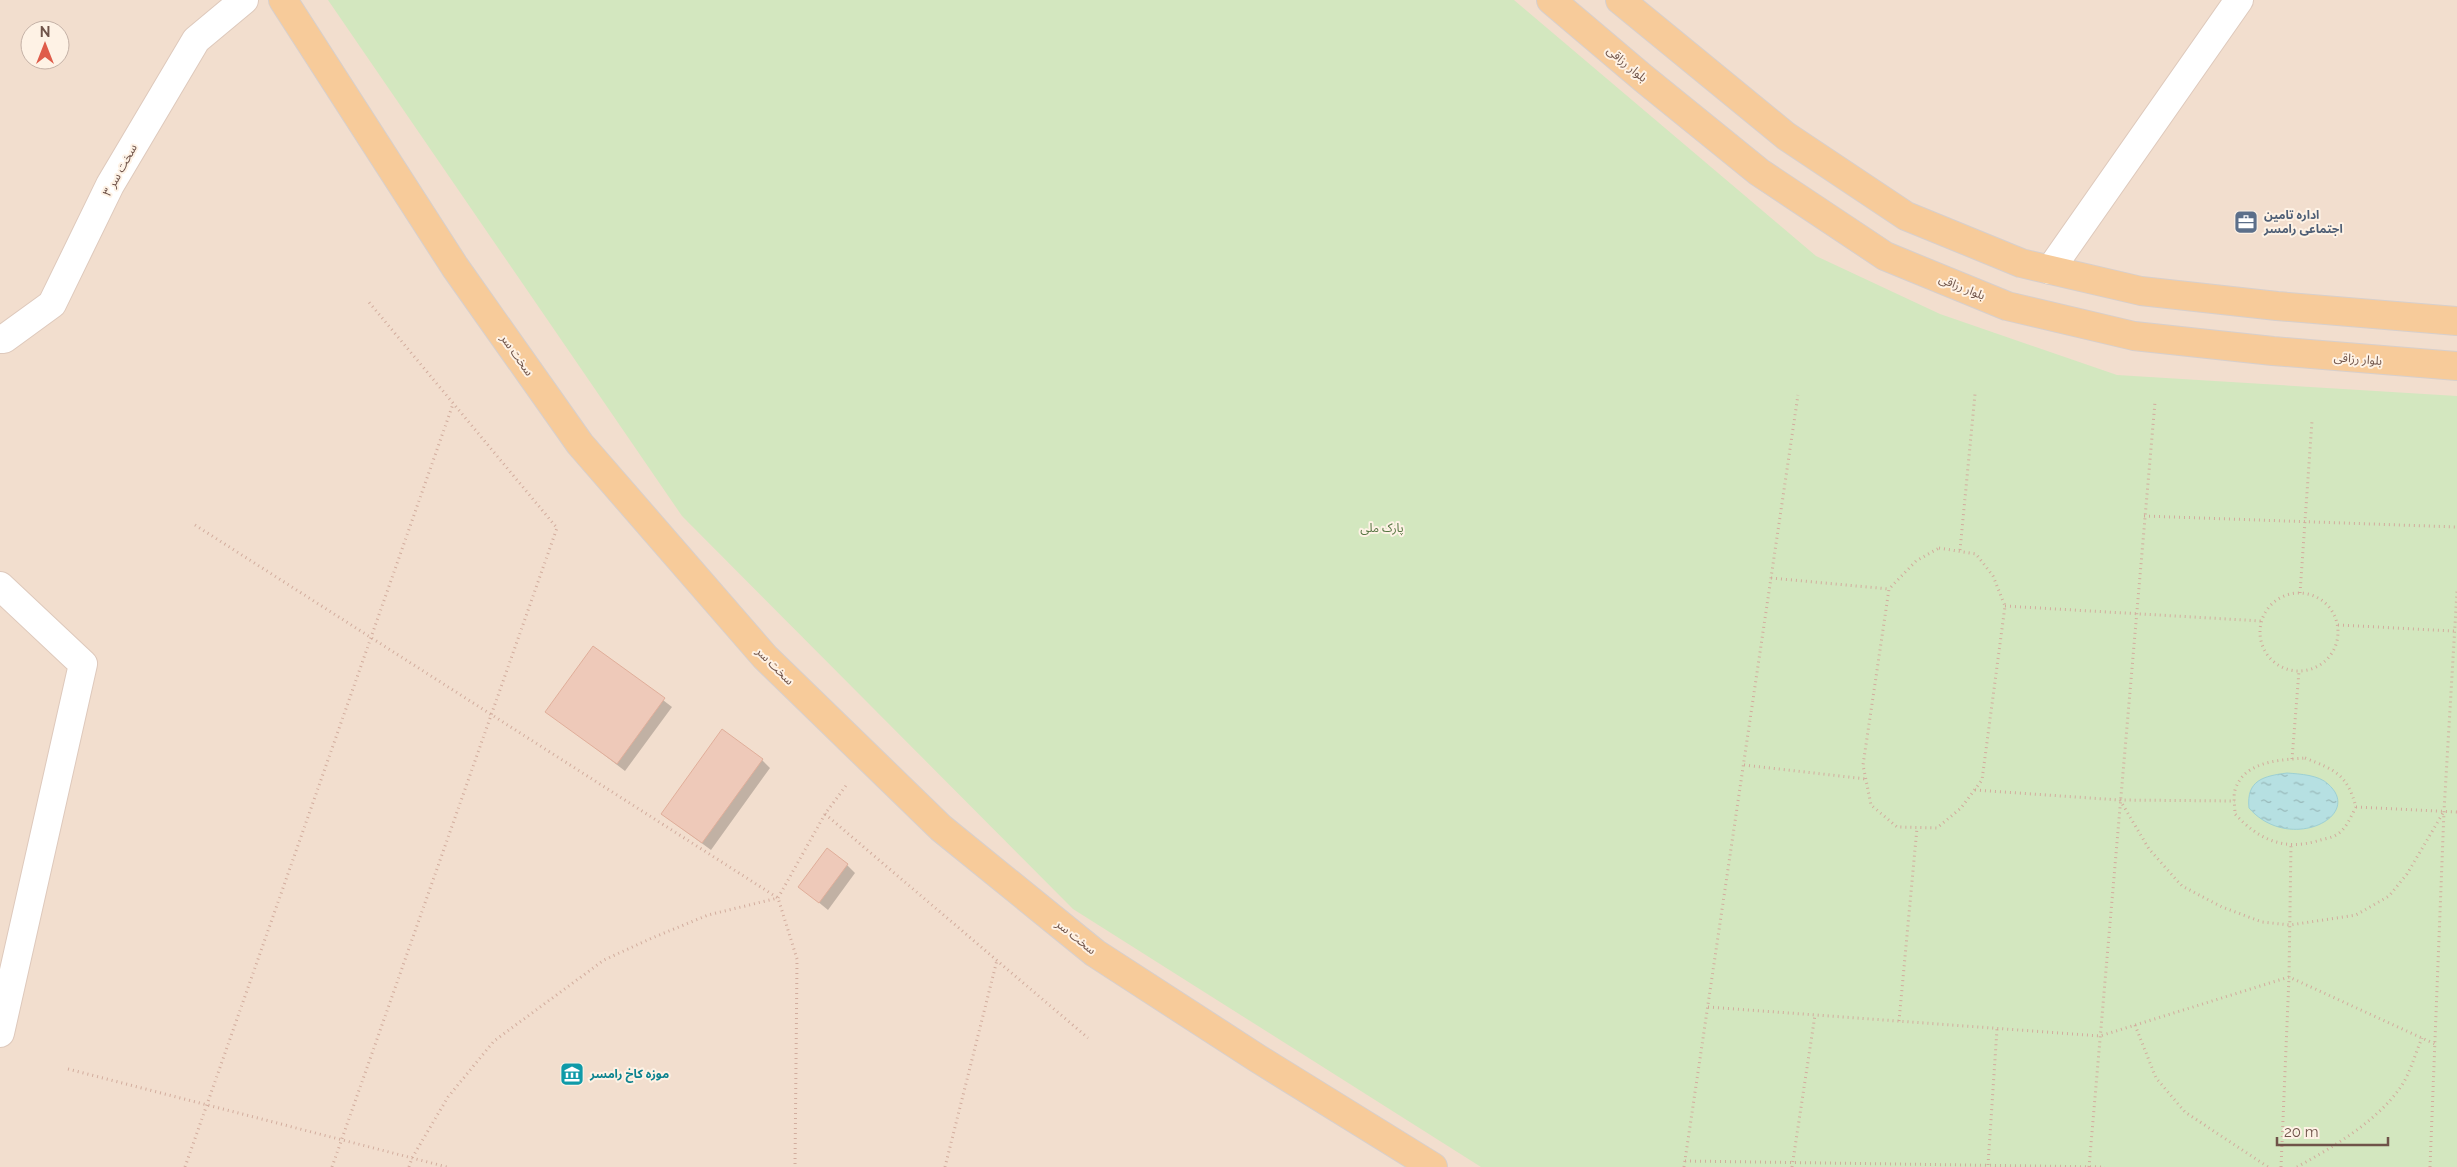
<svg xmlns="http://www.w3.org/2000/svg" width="2457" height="1167" viewBox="0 0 2457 1167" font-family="Raleway,'Noto Sans Arabic',sans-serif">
<defs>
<pattern id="water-ripples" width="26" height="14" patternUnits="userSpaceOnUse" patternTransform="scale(1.25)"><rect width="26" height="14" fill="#b6e0e2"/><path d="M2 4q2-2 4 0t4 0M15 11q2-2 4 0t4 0" fill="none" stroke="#98b8b9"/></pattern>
</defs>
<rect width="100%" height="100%" fill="#fbede0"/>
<!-- residential -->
<path fill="#f2dece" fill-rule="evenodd" d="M0 0H2457V1167H0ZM30 30H60V60H30Z"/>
<!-- green -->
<path fill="#d3e7bf" d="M328 0H1514L1816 256 1940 314 2117 375 2457 396V1167H1481L1073 909 682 516Z"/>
<!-- water -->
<path fill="url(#water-ripples)" stroke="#9dd0d4" d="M2287 773C2300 774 2319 775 2328 784 2365 816 2289 854 2249 808 2246 780 2264 776 2287 773Z"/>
<!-- shadow -->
<path fill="#0003" d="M594 647 672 707 625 771 547 711Z
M762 760 770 768 711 850 662 814Z
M847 865 855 873 828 910 800 887Z"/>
<!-- building -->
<path fill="#eec9b9" stroke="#e0ae9a" d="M593 646 665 698 617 764 545 712Z
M722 729 763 759 702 843 661 814Z
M827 848 848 864 819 903 798 887Z"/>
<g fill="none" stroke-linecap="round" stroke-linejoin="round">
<!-- minor casing -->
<g stroke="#dec9bc" stroke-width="30">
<path id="minor" d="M2050 270 2239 0
M0 339H4L52 304 110 185 196 40 244 0
M0 586 83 664 0 1033"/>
</g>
<!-- primary casing -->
<g stroke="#d7cfcc" stroke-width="30">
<path id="primary" d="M283 0 455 267 580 444 765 657 941 828 1095 953 1257 1058 1433 1167
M1551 0 1643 78 1759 172 1885 256 2007 306 2134 336 2273 351 2457 366
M1620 0 1786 136 1906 216 2021 263 2141 291 2277 306 2457 321"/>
</g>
<!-- path -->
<path stroke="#d2ac9d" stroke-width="3" stroke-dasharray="1 4" stroke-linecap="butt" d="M2144 516 2457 527
M195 525 778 898 797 959 795 1167
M1939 548 1976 554 1993 576 2005 606 1982 780 1961 808 1937 828 1897 827 1871 805 1863 765 1889 589 1916 561Z
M1960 550 1975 394
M1771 578 1889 589
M2260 632a39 39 0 1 1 78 0a39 39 0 1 1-78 0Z
M2300 593 2312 421
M2005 606 2261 621
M2338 625 2454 631
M2305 758C2335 770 2347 774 2356 807 2351 816 2346 830 2336 835 2331 838 2323 839 2317 841 2283 851 2258 839 2235 814 2235 807 2233 797 2235 790 2244 761 2279 760 2305 758Z
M2292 759 2299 671
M1744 765 1866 779
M1975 790 2119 800 2235 801
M2120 800 2149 849 2182 886 2222 907 2262 922 2290 925 2356 915 2389 896 2407 874 2443 813
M2356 807 2457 812
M825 814 1088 1038
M1708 1007 2100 1036 2289 977 2435 1044
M1899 1021 1917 828
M2135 1025 2156 1078 2185 1112 2268 1167
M68 1069 447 1167
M1685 1161 2105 1167
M1988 1165 1997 1029
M185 1167 453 404
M332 1167 557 528 368 301
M409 1167 412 1158 448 1097 494 1041 604 960 652 938 708 915 778 898 825 814 848 783
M945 1167 997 960
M1684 1167 1798 395
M1792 1167 1815 1015
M2089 1167 2155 402
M2281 1167 2289 977 2291 843
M2297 1167C2333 1147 2376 1122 2400 1088 2410 1074 2415 1054 2422 1038
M2430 1167 2444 811 2457 591"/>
<!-- minor -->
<use href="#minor" stroke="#fff" stroke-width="28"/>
<!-- primary -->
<use href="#primary" stroke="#f7cb9a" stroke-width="28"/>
</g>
<!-- icons -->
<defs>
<g id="office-square" transform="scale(1.25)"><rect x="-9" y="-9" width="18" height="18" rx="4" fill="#5c6f8a" stroke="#fef2e5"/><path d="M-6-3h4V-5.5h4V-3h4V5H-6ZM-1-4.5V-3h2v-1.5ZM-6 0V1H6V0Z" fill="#fff"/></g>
<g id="museum-square" transform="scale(1.25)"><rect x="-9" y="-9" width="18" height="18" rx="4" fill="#0f9aa8" stroke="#fef2e5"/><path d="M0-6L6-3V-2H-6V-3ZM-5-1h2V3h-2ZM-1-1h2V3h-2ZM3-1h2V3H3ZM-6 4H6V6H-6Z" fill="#fff"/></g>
</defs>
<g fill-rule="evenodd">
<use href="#office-square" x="2246" y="222"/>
<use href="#museum-square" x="572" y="1074"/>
</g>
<g text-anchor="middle" stroke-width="4" stroke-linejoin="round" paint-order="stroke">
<!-- street labels -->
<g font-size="12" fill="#6f5349" stroke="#fef2e5">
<text transform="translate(1627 64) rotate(40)" y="4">بلوار رزاقی</text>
<text transform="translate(120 170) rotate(-61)" y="4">سخت سر ۳</text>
<text transform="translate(1962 287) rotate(22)" y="4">بلوار رزاقی</text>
<text transform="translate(517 355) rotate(55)" y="4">سخت سر</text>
<text transform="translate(2358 359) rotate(5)" y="4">بلوار رزاقی</text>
<text transform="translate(775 666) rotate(45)" y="4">سخت سر</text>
<text transform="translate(1076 937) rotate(39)" y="4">سخت سر</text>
</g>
<!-- service labels -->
<g font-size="12" font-weight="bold" fill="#4e5e75" stroke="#fef2e5" text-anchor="start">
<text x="2264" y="219">اداره تامین<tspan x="2264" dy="14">اجتماعی رامسر</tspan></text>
</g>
<!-- park labels -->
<g font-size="12" fill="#557542" stroke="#fef2e5">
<text x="1382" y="532">پارک ملی</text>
</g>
<!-- culture labels -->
<g font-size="12" font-weight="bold" fill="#0d838f" stroke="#fef2e5" text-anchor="start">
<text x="590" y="1078">موزه کاخ رامسر</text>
</g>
</g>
<!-- north arrow -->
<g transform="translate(45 45)"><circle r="24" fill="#fef2e5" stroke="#c5b2a7"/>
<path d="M0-4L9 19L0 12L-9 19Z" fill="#df5c4a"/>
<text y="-8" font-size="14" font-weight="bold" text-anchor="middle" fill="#6f5349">N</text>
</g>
<!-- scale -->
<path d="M2277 1137v8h111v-8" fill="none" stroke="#6f5349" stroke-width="2.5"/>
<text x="2284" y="1137" font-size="15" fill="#6f5349" stroke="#fef2e5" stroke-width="4" paint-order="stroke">20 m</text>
</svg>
